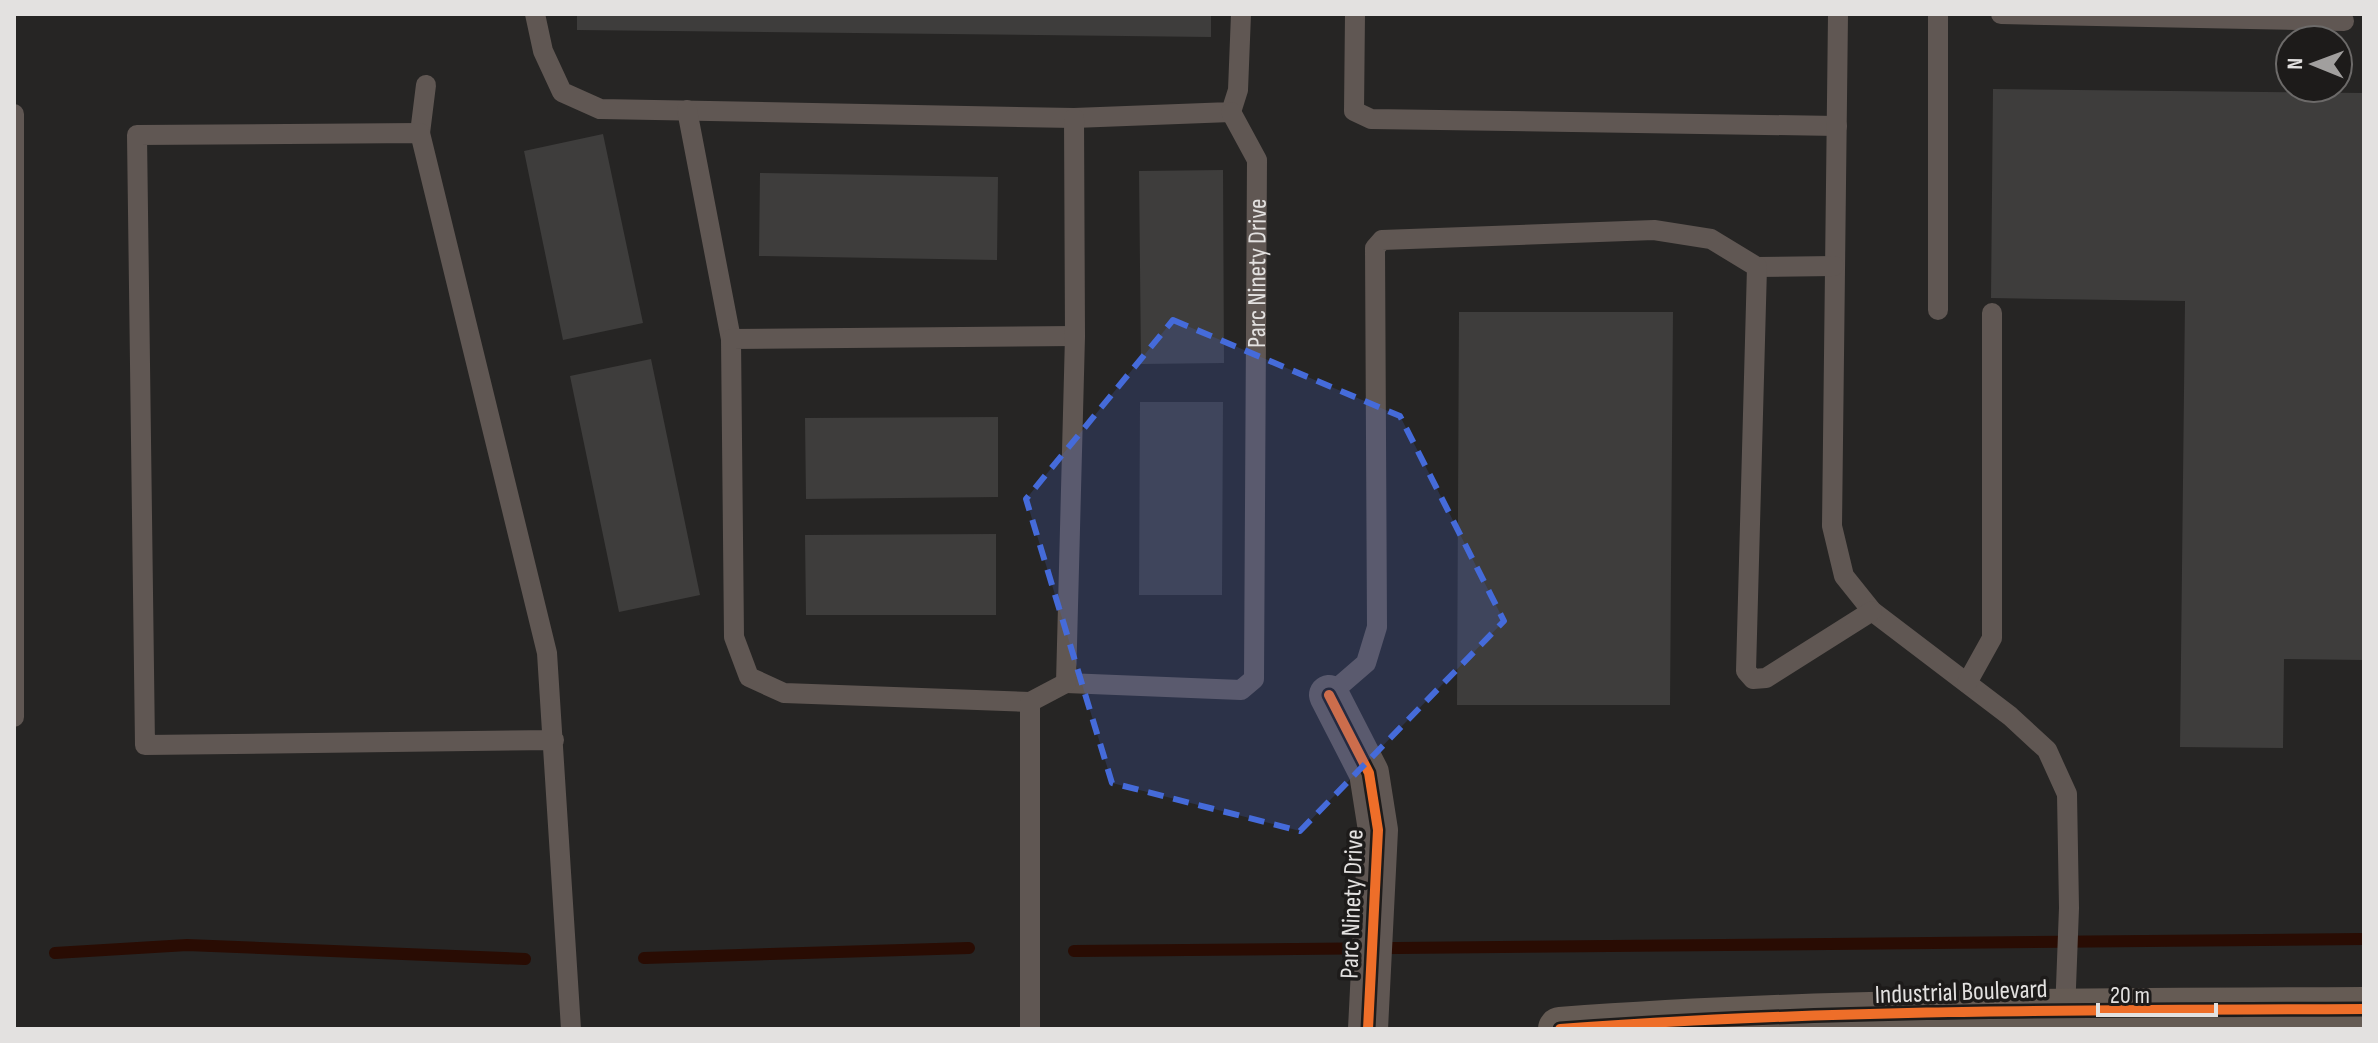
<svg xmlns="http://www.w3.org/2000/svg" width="2378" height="1043" viewBox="0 0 2378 1043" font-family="'Sofia Sans Condensed',sans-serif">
<rect width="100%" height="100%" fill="#262524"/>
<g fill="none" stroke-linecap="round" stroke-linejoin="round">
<!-- stream -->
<path stroke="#290c03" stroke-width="12" d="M1074 951 2364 939
M55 953 187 945 525 959
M644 958 969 948"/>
</g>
<!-- building -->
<path fill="#3e3d3c" d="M577 14H1211V37L577 30Z
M1993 89 2364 93V660L2284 659 2283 748 2180 747 2185 301 1991 298Z
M603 134 643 323 563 340 524 151Z
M1223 170 1224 363 1141 364 1139 171Z
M760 173 998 177 997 260 759 256Z
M1459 312H1673L1670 705H1457Z
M651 359 700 595 619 612 570 376Z
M1140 402H1223L1222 595H1139Z
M998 417V497L806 499 805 418Z
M996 534V615H806L805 535Z"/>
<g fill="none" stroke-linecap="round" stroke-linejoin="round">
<!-- lane -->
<g stroke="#605753" stroke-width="20">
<path d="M535 14 543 51 562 92 600 109 1074 118 1231 112 1238 90 1241 14"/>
<path d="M1355 14 1354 111 1371 119 1837 126"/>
<path d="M1838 14 1832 526 1844 576 1872 611 2010 716 2047 750 2067 794 2069 908 2065 1013"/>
<path d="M1938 14V310"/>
<path d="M2001 14 2344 21"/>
<path d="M687 110 731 339"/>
<path d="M14 114V717"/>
<path d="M420 133 426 85"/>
<path d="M1757 267 1834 266"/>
<path id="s1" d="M1066 683 1241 690 1254 679 1257 160 1231 112"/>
<path d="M1967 683 1992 638V313"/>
<path d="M1329 695 1366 663 1377 627 1375 248 1382 240 1654 230 1711 239 1757 267 1746 671 1753 679 1766 678 1872 611"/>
<path d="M1030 702 784 693 749 677 734 637 731 339 1075 336"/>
<path d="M554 740 145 745 137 135 420 133 547 653 571 1029"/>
<path d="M1030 1029V702L1066 683 1075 336 1074 118"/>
</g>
<!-- street -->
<path stroke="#605753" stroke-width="40" d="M1329 695 1369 773 1378 830 1368 1029"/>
<!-- secondary -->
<path stroke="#655b54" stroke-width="44" d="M1560 1029C1827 1009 2096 1010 2364 1009"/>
<!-- cycleway casing -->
<g stroke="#1d1b1a" stroke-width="15">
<path id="cycleway" d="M1329 695 1369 773 1378 830 1368 1029
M1560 1029C1827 1009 2096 1010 2364 1009"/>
</g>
<!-- cycleway -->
<use href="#cycleway" stroke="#ee6e29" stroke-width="10"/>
</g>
<!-- marked area -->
<path fill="#456bda" fill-opacity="0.2" stroke="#456bda" stroke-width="6" stroke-dasharray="16 10" stroke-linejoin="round" d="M1173 320 1400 416 1504 621 1300 831 1112 783 1026 499Z"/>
<g text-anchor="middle" stroke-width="7" stroke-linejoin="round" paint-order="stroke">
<!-- street labels -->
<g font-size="26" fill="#e3e1e0" stroke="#1d1b1a">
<text dy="9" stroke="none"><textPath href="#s1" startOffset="598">Parc Ninety Drive</textPath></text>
<text transform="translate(1351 904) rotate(-88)" y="9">Parc Ninety Drive</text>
<text transform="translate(1961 991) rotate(-2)" y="9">Industrial Boulevard</text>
</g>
</g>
<!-- border -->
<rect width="2378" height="1043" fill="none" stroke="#e3e1e0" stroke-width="32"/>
<!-- north arrow -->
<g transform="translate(2314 64) rotate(271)"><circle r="38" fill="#1d1b1a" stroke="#6c6a69" stroke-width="2"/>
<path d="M0-6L14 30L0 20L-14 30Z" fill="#a19f9e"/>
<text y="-12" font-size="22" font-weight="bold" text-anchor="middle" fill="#e3e1e0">N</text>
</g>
<!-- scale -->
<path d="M2098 1003v12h118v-12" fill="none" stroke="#e3e1e0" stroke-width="4"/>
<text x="2110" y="1003" font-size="24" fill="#e3e1e0" stroke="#1d1b1a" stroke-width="6" paint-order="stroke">20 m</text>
</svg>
